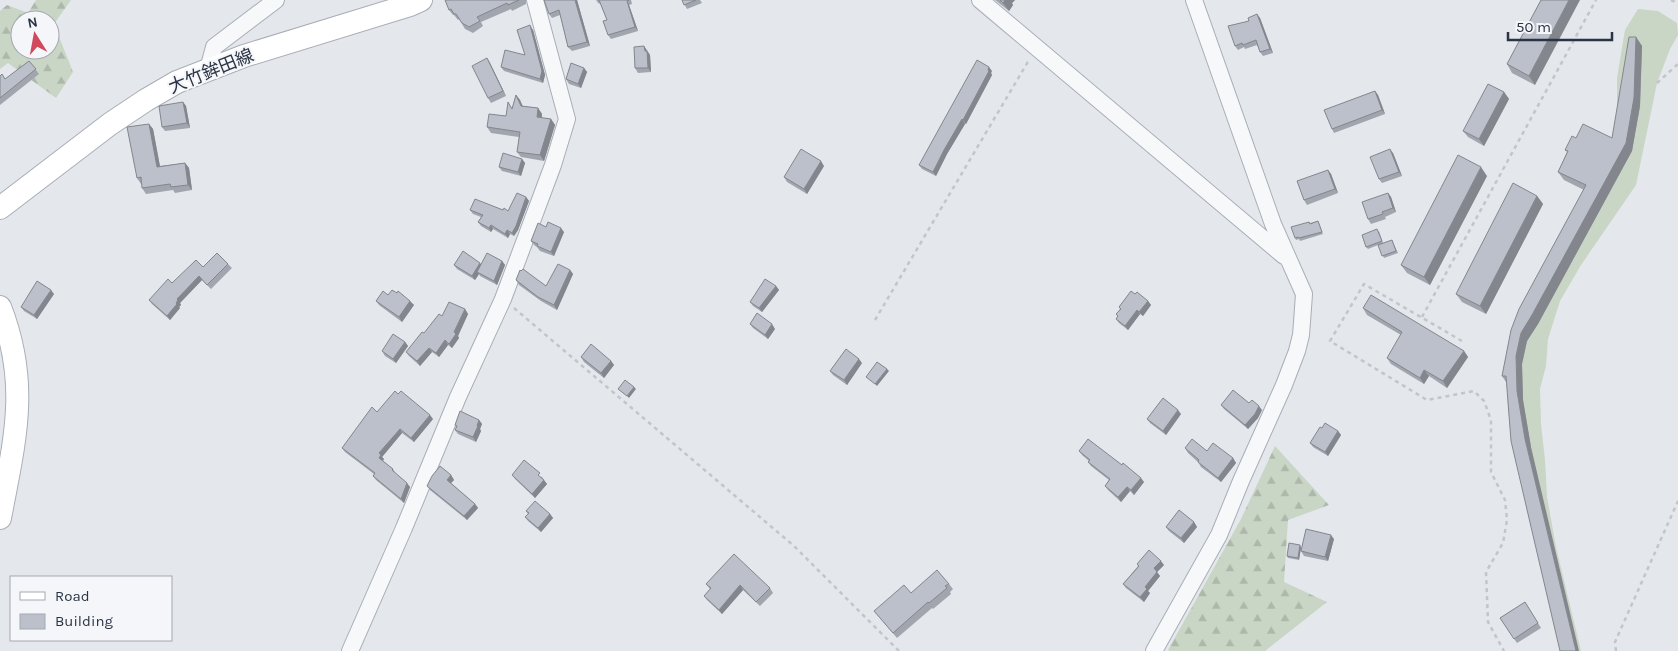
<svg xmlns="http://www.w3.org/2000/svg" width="1678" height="651" viewBox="0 0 1678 651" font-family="Karla,'Noto Sans JP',sans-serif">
<defs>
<pattern id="forest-firs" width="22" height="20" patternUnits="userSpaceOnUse" patternTransform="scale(1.25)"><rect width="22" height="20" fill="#c9d6c5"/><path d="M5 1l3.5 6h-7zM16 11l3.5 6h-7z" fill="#adb8ab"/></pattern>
</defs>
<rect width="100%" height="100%" fill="#e4e7ec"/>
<!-- forest -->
<path fill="url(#forest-firs)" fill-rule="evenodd" d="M36 0H71L54 24 73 72 56 98 8 63 0 69V11L7 5 28 13ZM20 20H50V50H20Z
M1275 446 1329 505 1288 520 1284 582 1327 602 1265 651H1170L1168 650 1241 519Z"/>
<!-- garden -->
<path fill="#c9d6c5" d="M1638 9 1658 11 1677 23 1678 35 1670 49 1657 83 1636 185 1581 265 1560 301 1548 339 1546 366 1540 389 1541 424 1545 460 1547 497 1556 547 1581 651H1561L1514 450 1508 410 1507 378 1601 168 1617 124V78L1625 30Z"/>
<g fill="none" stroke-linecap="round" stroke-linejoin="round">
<!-- street casing -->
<g stroke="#a9aeb7" stroke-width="18">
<path id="street" d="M980 0 1284 256
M208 69 214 47 276 0
M350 651 404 528 458 397 503 299 553 165 567 119 535 0
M1154 651 1219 535 1241 481 1284 385 1297 351 1301 335 1302 322 1304 294 1273 224 1194 0"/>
</g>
<!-- secondary casing -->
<g stroke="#a9aeb7" stroke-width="24">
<path id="secondary" d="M0 208 110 124 146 100 177 82 244 56 410 5 421 0
M0 307C30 384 15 439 0 518"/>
</g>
<!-- path -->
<path stroke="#c2c5cb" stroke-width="2.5" stroke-dasharray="4 4" stroke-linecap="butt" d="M1671 0 1678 3
M1657 83 1678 64
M514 308 794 546 899 651
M1422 317 1596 0
M875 320 1029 60
M1462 341 1364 284 1330 341 1427 400 1474 391 1484 401 1491 420V472L1505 500 1507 520 1503 543 1486 572 1488 622 1504 651
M1616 651 1615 642 1678 501"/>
<!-- street -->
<use href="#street" stroke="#f7f8fa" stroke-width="16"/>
<!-- secondary -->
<use href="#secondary" stroke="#fff" stroke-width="22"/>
</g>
<!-- wall -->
<path fill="#a1a5ae" d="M445 0H526V4L512 11 511 9 481 22 483 26 473 33 465 29 459 19 458 20 454 15H453L449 10Z
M577 0 590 46 572 51 568 47 560 15 552 18 549 14Z
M596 0H631L632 4 629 5 638 31 611 39 608 35 607 20 600 3 599 4Z
M682 0H700L702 3 687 9Z
M995 0H1015L1012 3 1013 5 1009 11Z
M1541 0 1535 85 1512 73 1507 64Z
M1257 14 1260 18 1273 53 1263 56 1260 52 1257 45 1245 49 1244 47 1238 50 1235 46 1249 21Z
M533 30 545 75 543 83 504 71 501 67 525 55Z
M1636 37 1642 46 1640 106 1632 151 1538 324 1527 341 1522 364 1523 400 1531 447 1506 382 1502 376 1584 190 1564 180 1558 172 1567 152 1565 150 1576 138H1612Z
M644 46 650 55 651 72 638 73 635 68Z
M487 58 490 63 506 96 491 103 488 98Z
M29 61 39 74 0 105V76L6 79Z
M584 68 587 72 581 88 569 84 566 79Z
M992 71 991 73 992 75 966 124H965L947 154 936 176 922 169 919 165Z
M1375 91 1378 95 1385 114 1334 133 1332 129Z
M1504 92 1509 99 1484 146 1468 137 1463 131Z
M516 95 520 100 522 106 538 108 542 114V118L551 119 555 125 544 161 521 157 517 152 519 137 491 133 487 127 506 116 512 108Z
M183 102 186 106 190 128 165 131 162 127Z
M149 124 153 129 160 166 185 163 189 168 192 190 175 193 173 190 146 194 142 188V183L141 184 137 178Z
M1393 153 1402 176 1382 183 1379 179Z
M522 159 525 163 521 176 502 171 499 167Z
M824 166 807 194 787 182 784 177Z
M1328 170 1331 174 1338 193 1307 205 1304 200Z
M1487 176 1430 285 1407 273 1401 265Z
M1388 193 1391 197 1396 212 1385 217 1386 219 1371 224 1368 219Z
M1537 196 1543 204 1486 314 1462 302 1456 294Z
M526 197 529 201 518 230 514 236 510 234 508 238 493 229 491 232 481 226 478 222 481 217 473 214 470 210H503L508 211Z
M1318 221 1319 223 1323 234 1300 241 1299 239 1296 240 1295 238 1309 222 1310 223Z
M546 227 564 232 554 256 540 251 537 247 534 245 531 241Z
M1379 231 1383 243 1392 240 1398 253 1384 258 1378 245 1368 249 1366 247Z
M502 261 505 265 497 285 480 276 479 274 475 280 457 269 454 265 481 264Z
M228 264 232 268 211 289 202 280 180 303 181 305 179 307 180 308 170 320 152 304 149 300 172 283 203 267Z
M570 270 573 274 557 310 541 301 519 285 516 280 546 286Z
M776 286 779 290 762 312 753 306 750 302Z
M397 293 414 305 402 322 379 305 376 301 388 295Z
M54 294 37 319 24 311 21 307Z
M1135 294 1148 301 1151 305 1143 316 1140 314 1128 330 1119 323 1116 319 1118 317 1116 314 1120 309 1119 307Z
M1363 308 1464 351 1468 357 1447 388 1429 376 1424 384 1391 364 1387 358 1401 335 1367 315Z
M465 309 468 314 458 336 459 338 452 348 448 345 439 357 432 352 420 366 409 356 406 352 424 333 442 316Z
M750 324 775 329 768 339 753 328Z
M405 342 408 346 396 363 385 356 382 351Z
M581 357 611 361 614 365 604 378 584 362Z
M862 363 847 385 833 375 830 371Z
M1249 403 1262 410 1258 418 1248 429 1224 409 1221 405Z
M377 412 433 419 414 442 402 433 382 457 384 459 383 461 393 469 396 474 410 487 404 503 376 480 373 476 374 474 345 452 342 448Z
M1181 414 1166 435 1150 423 1147 419Z
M479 420 482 424 480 429 481 431 476 442 458 434 455 430 456 427 455 425Z
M1322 428 1338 431 1341 435 1328 456 1313 447 1310 443Z
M1185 448 1207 451 1233 458 1236 463 1221 482 1201 467 1198 462 1188 453Z
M1079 451 1144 482 1134 495 1130 491 1121 502 1108 490 1105 486 1109 480 1091 466 1088 462 1089 461 1082 455Z
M451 475 454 480 451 483 475 504 478 508 467 520 430 490 427 486Z
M512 475 543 477 542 478 547 484 535 498 515 479Z
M526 511 550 514 553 518 541 532 528 521 525 517 528 514Z
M1194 522 1197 527 1184 543 1169 531 1166 527Z
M1334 539 1328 561 1304 556 1301 551Z
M1300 545 1301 548 1299 560 1288 558 1287 556Z
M1137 564 1164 565 1157 572 1160 576 1148 591 1150 593 1144 602 1126 588 1123 584 1138 566Z
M706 584 770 588 773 593 760 606 743 590 722 614 707 600 704 596 710 589Z
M949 584 953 589 950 592 951 594 933 609 932 608 897 638 874 611 911 593Z
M1525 602 1541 628 1517 643 1500 618Z"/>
<!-- shaded-wall -->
<path fill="#83868d" d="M575 0H577L590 46 587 42Z
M1005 0H1010L1013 5 1009 11 1003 3Z
M1010 0H1015L1012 3Z
M1569 0H1580L1535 85 1529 76Z
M627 1 629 5 638 31 635 27Z
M1257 14 1260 18 1273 53 1270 49Z
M530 25 533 30 545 75 543 83 540 79Z
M1636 37 1642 46 1640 106 1632 151 1538 324 1527 341 1522 364 1523 400 1531 447 1579 651H1576L1525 439 1517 391 1516 356 1521 333 1626 143Z
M644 46 650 55 651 72 648 68Z
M487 58 490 63 506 96 503 91Z
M989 67 992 71 991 73 992 75 966 124 963 120Z
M584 68 587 72 581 88 578 84Z
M1375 91 1378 95 1385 114 1382 110Z
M1504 92 1509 99 1484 146 1479 139Z
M516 95 520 100 525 111 521 106Z
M183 102 186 106 190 128 187 123Z
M538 108 542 114 541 123 537 117Z
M551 119 555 125 544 161 540 155Z
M962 119 965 124 947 154 936 176 933 172 944 150Z
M149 124 153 129 161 172 157 167Z
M1390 149 1393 153 1402 176 1399 172Z
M522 159 525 163 521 176 518 172Z
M821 161 824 166 807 194 804 189Z
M185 163 189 168 192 190 188 185Z
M1481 167 1487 176 1430 285 1424 277Z
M1328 170 1331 174 1338 193 1335 189Z
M1388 193 1391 197 1396 212 1393 208Z
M1537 196 1543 204 1486 314 1480 306Z
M526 197 529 201 518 230 514 236 512 233Z
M491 225 493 229 491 232 489 228Z
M561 228 564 232 554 256 551 252Z
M507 230 510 234 508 238 505 234Z
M502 261 505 265 497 285 494 281Z
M480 263 483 267 477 272 479 274 475 280 472 276Z
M570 270 573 274 557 310 554 305Z
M199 276 202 280 180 303 181 305 179 307 180 308 170 320 167 316 176 303 177 299Z
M776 286 779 290 762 312 759 308Z
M51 290 54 294 37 319 34 315Z
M410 301 414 305 402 322 399 317Z
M1148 301 1151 305 1143 316 1139 312Z
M465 309 468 314 458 336 459 338 452 348 449 344Z
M1137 310 1140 314 1128 330 1125 326Z
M772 324 775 329 768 339 765 335Z
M445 340 448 345 439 357 436 353Z
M405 342 408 346 396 363 393 359Z
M429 348 432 352 420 366 417 361Z
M1464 351 1468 357 1447 388 1443 381Z
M859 359 862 363 847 385 844 380Z
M611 361 614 365 604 378 601 373Z
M887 369 889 371 877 386 875 384Z
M1424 370 1429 376 1424 384 1420 378Z
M634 387 636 389 629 398 627 396Z
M1259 406 1262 410 1258 418 1248 429 1245 425Z
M1178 410 1181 414 1166 435 1163 431Z
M430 415 433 419 414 442 411 438Z
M479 420 482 424 480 429 481 431 476 442 473 437Z
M400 429 402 433 382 457 384 459 382 462 379 458V453Z
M1338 431 1341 435 1328 456 1325 452Z
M1233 458 1236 463 1221 482 1218 478Z
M451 475 454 480 450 484 447 480Z
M1141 478 1144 482 1134 495 1131 490Z
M544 480 547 484 535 498 532 494Z
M407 483 410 487 404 503 401 499Z
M1127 487 1130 491 1121 502 1118 497Z
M475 504 478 508 467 520 464 516Z
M550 514 553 518 541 532 538 528Z
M1194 522 1197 527 1184 543 1181 538Z
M1331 535 1334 539 1328 561 1325 557Z
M1300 545 1301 548 1299 560 1298 558Z
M1161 561 1164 565 1157 572 1160 576 1148 591 1150 593 1144 602 1140 597 1154 568Z
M740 585 743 590 722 614 719 610Z"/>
<!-- building -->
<path fill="#bbc0ca" stroke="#83868d" d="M445 0H519L508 5 507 3 477 17 480 21 469 27 462 23 456 14H454L451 9 449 10Z
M544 0H575L587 42 568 47 559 10 549 14Z
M599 0H629L627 1 635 27 608 35 603 21 607 20Z
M682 0H696L684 5Z
M1000 0H1005L1003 3Z
M1541 0H1569L1529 76 1507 64Z
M1257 14 1270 49 1260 52 1256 40 1243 45 1242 43 1235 46 1228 26 1249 21 1248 18Z
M530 25 542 71 540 79 501 67 505 50 525 55 517 30Z
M1629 37H1636L1634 98 1626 143 1532 315 1521 333 1516 356 1517 391 1525 439 1576 651H1560L1511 441 1506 376H1502L1511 330 1519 309 1586 185 1558 172 1568 151 1565 150 1572 136 1576 138 1583 124 1612 138Z
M644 46 645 51H647L648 68H635L634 47Z
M487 58 503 91 488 98 472 66Z
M977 60 989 67 988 70 989 71 963 120 962 119 944 150 933 172 919 165Z
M29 61 36 69 0 98V76L2 74 5 79Z
M571 63 584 68 578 84 566 79Z
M1488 84 1504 92 1479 139 1463 131Z
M1375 91 1382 110 1332 129 1324 110Z
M516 95 521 106 538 108 537 117 551 119 540 155 517 152 520 132 487 127 489 114 506 116 508 102 512 109Z
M183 102 187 123 162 127 159 106Z
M149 124 157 167 185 163 188 185 171 187 170 184 142 188 141 177 137 178 127 127Z
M801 149 821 161 804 189 784 177Z
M1390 149 1399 172 1379 179 1370 157Z
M503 153 522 159 518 172 499 167Z
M1458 155 1481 167 1424 277 1401 265Z
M1328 170 1335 189 1304 200 1297 181Z
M1513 183 1537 196 1480 306 1456 294Z
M517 193 526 197 516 226 512 233 507 230 505 234 491 225 489 228 478 222 483 215 470 210 475 199 503 210 504 208 508 211Z
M1388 193 1393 208 1382 212 1383 214 1368 219 1362 202Z
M1318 221 1322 232 1299 238 1298 237 1295 238 1291 227 1309 222 1310 224Z
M548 222 561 228 551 252 537 246 538 244 531 241 538 223 546 227Z
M1377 229 1382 241 1366 247 1362 235Z
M1392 240 1396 251 1382 256 1378 245Z
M463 251 480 263 472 276 454 265Z
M217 253 228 264 207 285 199 276 177 299 178 300 176 303 177 304 167 316 149 300 168 279 172 283 196 260 203 267Z
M487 253 502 261 494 281 477 272Z
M558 264 570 270 554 305 538 297 516 280 520 270 521 271 523 269 546 286Z
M765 279 776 286 759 308 750 302Z
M37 281 51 290 34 315 21 307Z
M392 290 397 293 398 291 410 301 399 317 376 301 383 291 388 295Z
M1131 291 1135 294 1137 292 1148 301 1139 312 1137 310 1125 326 1116 319 1118 316 1116 314 1121 309 1119 307Z
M1371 295 1464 351 1443 381 1424 370 1420 378 1387 358 1402 332 1363 308Z
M449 302 465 309 454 332 456 334 449 344 445 340 436 353 429 348 417 361 406 352 422 332 424 333 439 314 442 316Z
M757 313 772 324 765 335 750 324Z
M393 334 405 342 393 359 382 351Z
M591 344 611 361 601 373 581 357Z
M846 349 859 359 844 380 830 371Z
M877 362 887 369 875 384 866 377Z
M625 380 634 387 627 396 618 389Z
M1233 390 1249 403 1252 400 1259 406 1255 414 1245 425 1221 405Z
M395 391 398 394 401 391 430 415 411 438 400 429 379 453 381 455 379 458 393 469 392 470 407 483 401 499 373 476 375 473 342 448 372 407 377 412Z
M1163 398 1178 410 1163 431 1147 419Z
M460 411 479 420 477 426H478L473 437 455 430 457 426 455 425Z
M1325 423 1338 431 1325 452 1310 443 1320 427 1322 428Z
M1088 439 1122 465 1123 463 1141 478 1131 490 1127 487 1118 497 1105 486 1110 479 1088 462 1090 460 1079 451Z
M1192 439 1207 451 1213 443 1233 458 1218 478 1198 462 1199 460 1185 448Z
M524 460 540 473 538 475 544 480 532 494 512 475Z
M440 466 451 475 447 480 475 504 464 516 427 486 432 476Z
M535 501 550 514 538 528 525 517 529 513 526 511Z
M1179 510 1194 522 1181 538 1166 527Z
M1306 529 1331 535 1325 557 1301 551Z
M1289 543 1300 545 1298 558 1287 556Z
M1149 550 1161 561 1154 568 1157 572 1145 587 1147 589 1140 597 1123 584 1139 566 1137 564Z
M734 554 770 588 756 602 740 585 719 610 704 596 711 588 706 584Z
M937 570 949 584 945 586 947 588 929 603 928 602 893 633 874 611 904 585 911 593Z
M1525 602 1538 623 1514 639 1500 618Z"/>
<g text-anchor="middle" stroke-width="4" stroke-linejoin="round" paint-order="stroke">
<!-- street labels -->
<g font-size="18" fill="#2b3445" stroke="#f4f6f9">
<text transform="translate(211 71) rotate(-22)" y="6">大竹鉾田線</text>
</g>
</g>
<!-- legend -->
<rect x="10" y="576" width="162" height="65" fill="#f4f6f9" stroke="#a4a8b1"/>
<rect x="20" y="592" width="25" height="8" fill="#ffffff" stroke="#a4a8b1"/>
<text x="55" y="601" font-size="15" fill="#2b3445">Road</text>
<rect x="20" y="614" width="25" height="15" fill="#bbc0ca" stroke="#a4a8b1"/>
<text x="55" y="626" font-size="15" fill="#2b3445">Building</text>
<!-- north arrow -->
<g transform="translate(35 35) rotate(349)"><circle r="24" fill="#f4f6f9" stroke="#a4a8b1"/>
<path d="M0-4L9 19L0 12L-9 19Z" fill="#d1495b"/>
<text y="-8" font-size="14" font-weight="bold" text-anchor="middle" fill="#2b3445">N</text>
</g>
<!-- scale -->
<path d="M1508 32v8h104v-8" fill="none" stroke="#2b3445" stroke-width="2.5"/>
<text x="1516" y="32" font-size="15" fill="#2b3445" stroke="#f4f6f9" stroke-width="4" paint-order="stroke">50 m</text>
</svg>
